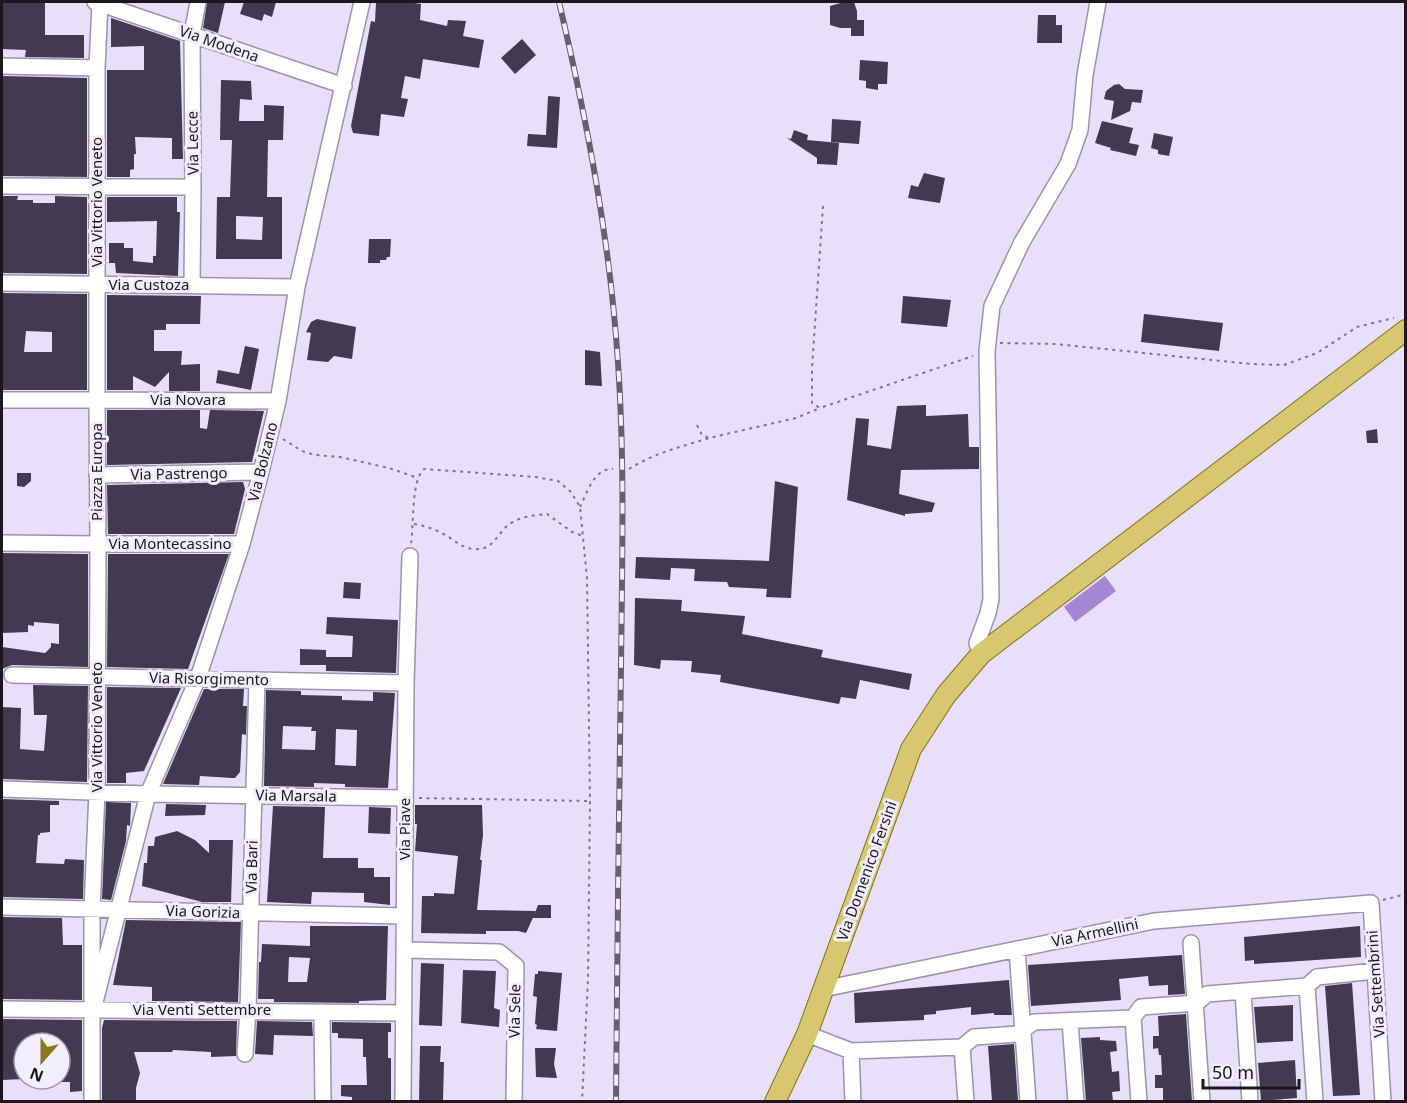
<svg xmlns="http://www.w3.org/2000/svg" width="1407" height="1103" viewBox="0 0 1407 1103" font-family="'Noto Sans',sans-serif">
<rect width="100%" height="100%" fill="#e8dffa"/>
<!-- water -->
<path fill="#a486d3" d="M1105 576 1116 591 1075 622 1064 607Z"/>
<!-- building -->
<path fill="#423a50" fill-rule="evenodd" d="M2 2H45V35H84V58L25 57 26 50 2 49Z
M207 2H225L218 33 203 28Z
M244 2H276L272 17 264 14 262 21 240 14Z
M376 2H409L421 4 420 20 447 26 448 20 466 21 463 36 484 40 479 68 423 59 420 79 405 76 401 98 408 99 404 117 381 114 379 136 353 133 351 126 371 21 375 22Z
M844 2H854L857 11V20H864V36H851V28H840L830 25V6Z
M1038 15H1056V25H1062V43H1037Z
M111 18 180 41 183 159H172V138L135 137 136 154H134V169L130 170V177H107V70H144V46L111 47Z
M522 39 536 55 515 74 501 58Z
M860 60 888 62 887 84H878V90L866 88V81L859 80Z
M2 76 87 78V177L2 176Z
M221 80 251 81 252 100 240 99 239 121H264V105L284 106 283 140H268L267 197H282V259H216L217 197H230L232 140H220ZM236 216 263 217 262 240 236 239Z
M1119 84 1125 89 1143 90 1141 103 1132 102 1130 111 1111 120 1114 101 1104 99 1106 91 1114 85Z
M548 96 560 97 557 148 527 146 528 134 546 135Z
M832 119 861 121 859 144 831 142Z
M1102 121 1133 128 1129 143 1139 145 1136 156 1110 150 1111 148 1095 143Z
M794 130 808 135 807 140 839 143 837 165 817 164V158L787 138 791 139Z
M1154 133 1173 137 1169 156 1158 154V150L1151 148Z
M924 173 945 178 940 203 908 198 911 185 918 187Z
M2 196H18L17 200H33V203H55V196L87 197V274L2 273Z
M107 197H177V212H180L178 276 116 273 115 263H109V243H124V248H133V261L153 263V256H156L157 221 107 222Z
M369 239H391L390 257H387L386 260H380V263H368Z
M2 293 87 294V390H2ZM26 331 52 332V352H24Z
M107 295 201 296 200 324H166V330H154V351H182L181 365 200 364V391H169V372L155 387 133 376V390H107Z
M903 296 951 300 947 327 901 323Z
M1144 314 1223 323 1219 351 1141 342Z
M317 319 356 327 352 359 334 356 328 362 307 360 311 333 306 332 311 322Z
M245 346 259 349 251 390 216 383 218 370 239 374Z
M585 350 600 352 602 386 585 385Z
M926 405V416L968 414 969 447H979V469L901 470 899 494 935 503 932 512 905 514V516L847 500 856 418 869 419 867 445 891 449 897 406Z
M107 410H200V428L207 429 210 410 264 411 252 462 107 465Z
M1377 429 1378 443H1367L1366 431Z
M17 473H31V481L24 487 17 486Z
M775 481 798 487 791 598 766 597 767 589 729 587 727 582 694 581 695 569 671 568 670 580 635 578 636 557 769 561Z
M243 482 245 489 234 534H108L107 485Z
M2 553 88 554V667L12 665 2 669V647L45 653 51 647V643L59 644V624L34 622V626L28 625V632L2 633Z
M108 554H229L188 669 107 667Z
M344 582 361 583 360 599 343 598Z
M635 598 682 600 681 611 745 616 742 634 823 650 821 657 912 674 909 690 860 680 856 699 841 697 839 704 720 682 721 675 691 672 692 661 661 660 660 669 634 665Z
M327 617 398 620 396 673 326 671V665H300V649L326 650V657H352L353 636 326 634Z
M33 685 88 686 87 782 2 779V707L21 708 20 749 44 751 47 715H34Z
M107 687 181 688 144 771 126 773V783H107Z
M204 689H244L243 706H247L246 735 242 734 240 772 235 778H232L200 776 199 785 163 784Z
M266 690 301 691V695L342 696V700L373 701V692L395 693 388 788 345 787V784L314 783V787L264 786ZM283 726 312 727 311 731H316L315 750 282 749ZM336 729 357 730 356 766 335 765Z
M2 799 59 801V805H50V832L40 833V835H38L36 863 64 864 65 859 84 860 83 899 2 897Z
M106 802 131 803 130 826 127 825 126 841 111 900 102 899Z
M166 804 206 805 205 815 165 816Z
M415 805H482L483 835 480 860H482L477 910 536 911 526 933 518 931H486V934L421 933 422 896H434V893L454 894 458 856 415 851 417 824H415Z
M273 806 325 807 323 858H358V868H374V877H390V905L364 902V893L312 892 311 904 267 902Z
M369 807 391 808 390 834 368 833Z
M177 831 195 840 209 853V840H233L231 902H202L142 886 144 863H147L148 846H154L155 837Z
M538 905H551V918H533Z
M2 917 62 918 63 945H82V1000L2 999Z
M126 920 241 922 238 1002 152 1001V987L113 985Z
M310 926H388L386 1000 359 1001V1003L274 1002V999H258L259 962H261L262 944 310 946ZM289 957 310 958 307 982H288Z
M1360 926 1361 957 1254 964V960L1245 961 1244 937Z
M1182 955 1185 994 1168 995V985L1149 986 1148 976 1119 979 1121 1000 1031 1006 1028 965Z
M421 963 444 964 442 1026 419 1025Z
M463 970 496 971 494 1008 500 1010 499 1027 461 1023Z
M538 971 562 973 557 1031 536 1029 537 1025 535 1024 537 997 533 996 535 974H538Z
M1009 980 1012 1015H994V1013L971 1015V1007L936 1011V1014L924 1015V1020L855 1023 854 993Z
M1352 983 1360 1095 1333 1096 1325 986Z
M1293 1005V1041L1257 1043 1254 1007Z
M1186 1014 1192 1101H1163V1088H1155V1075H1162L1161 1055H1159L1158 1048 1153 1049V1036H1159L1158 1016Z
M2 1019 82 1020V1091L70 1092V1082H60V1043H56V1041L25 1040 24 1079 2 1080Z
M104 1020 237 1021 236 1056 211 1057V1052L173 1050 172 1052H134L140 1073 136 1088V1101H102V1028Z
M257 1021 312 1022 313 1036 274 1035 273 1055 255 1054Z
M332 1022 391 1023V1032H388V1058H391V1101H352V1097L341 1096V1085H367L366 1057H363V1039L338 1038V1033H332Z
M1100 1037V1040L1116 1041 1117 1051 1110 1052 1112 1072 1119 1071 1120 1091 1112 1092 1113 1101H1086L1081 1038Z
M1014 1044 1018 1101H992L988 1046Z
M420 1046H441L440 1062H444L443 1101H419Z
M535 1048H556L554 1064 557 1078 536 1077Z
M1295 1060 1297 1098 1261 1101 1258 1063Z"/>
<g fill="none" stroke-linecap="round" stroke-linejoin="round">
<!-- minor casing -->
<g stroke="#9b92ac" stroke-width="18">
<path id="minor" d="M95 2 344 86
M100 3 97 68V400L278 401
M2 66 97 68
M2 186 193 187
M2 283 297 287
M192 285 193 187 192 34 198 2
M2 400H97L98 544 2 543
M97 475 261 472
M981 654 977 643 988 613 991 599 987 351 992 306 1022 242 1068 164 1080 130 1085 75 1098 2
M12 675 406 683
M2 789 148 794 405 798
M2 907 404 916
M1191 943 1202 1102
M1017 949 1028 1102
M404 950 499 952 516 966 514 1102
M1307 986 1315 1102
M823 989 1154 921 1371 903 1383 1102
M1243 991 1250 1102
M2 1009 403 1013
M93 1010 148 794 198 678 242 544 261 472 278 401 297 287 362 2
M322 1012 323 1102
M1133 1018 1139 1102
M1070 1021 1076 1102
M807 1034 851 1051 962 1047 974 1037 1017 1034 1034 1022 1133 1018 1141 1007 1197 1003 1207 994 1307 986 1317 977 1375 971
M962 1047 966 1102
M851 1051 853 1102
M245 1054 248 1010 257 680
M92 1102V910L97 791 98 544H242
M403 1102 406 683 410 556"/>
</g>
<!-- major casing -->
<g stroke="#827117" stroke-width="22">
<path id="major" d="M775 1102 807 1034 911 749 946 695 981 654 1406 330"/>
</g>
<!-- path -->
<path stroke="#7b7587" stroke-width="2" stroke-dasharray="3 4.5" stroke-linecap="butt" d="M823 206 812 368V403L820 408 973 356
M1000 343 1056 344 1251 364 1284 365 1317 353 1357 327 1394 318
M697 425 702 435 709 438 796 418 820 408
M283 439 302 451 315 455 340 457 389 468 418 478
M629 469C654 453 681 447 709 438
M580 507C587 493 594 468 613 469
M414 524C425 526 435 529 445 535 455 540 463 549 474 549 492 551 496 536 507 526 517 517 535 515 547 514L572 532 583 536
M411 543C414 525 411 480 424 469L536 477 558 481 571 492 580 507 587 578 590 801 588 979 582 1102
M419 798 590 801
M1383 900 1406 894"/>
<!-- minor -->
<use href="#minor" stroke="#fff" stroke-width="15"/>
<!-- major -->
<use href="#major" stroke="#d6c770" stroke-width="20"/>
<!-- rail casing -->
<g stroke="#656070" stroke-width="6">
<path id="rail" d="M559 2C587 121 610 240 618 363 625 464 622 566 621 668 619 813 617 957 616 1102"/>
</g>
<!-- rail -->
<use href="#rail" stroke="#f3eefe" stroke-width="4" stroke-dasharray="11" stroke-linecap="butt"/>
</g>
<g text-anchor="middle" stroke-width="6" stroke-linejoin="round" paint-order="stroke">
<!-- street labels -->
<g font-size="15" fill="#1b1721" stroke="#f3eefe">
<text transform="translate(219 44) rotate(19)" y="5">Via Modena</text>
<text transform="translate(193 143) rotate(-91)" y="5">Via Lecce</text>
<text transform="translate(97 202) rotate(-90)" y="5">Via Vittorio Veneto</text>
<text x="149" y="290">Via Custoza</text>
<text x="188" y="405">Via Novara</text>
<text transform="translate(263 462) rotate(-76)" y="5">Via Bolzano</text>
<text transform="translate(97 472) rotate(-90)" y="5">Piazza Europa</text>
<text transform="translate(179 474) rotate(-1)" y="5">Via Pastrengo</text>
<text x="170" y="549">Via Montecassino</text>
<text transform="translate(209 679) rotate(1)" y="5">Via Risorgimento</text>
<text transform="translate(97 727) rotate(-90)" y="5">Via Vittorio Veneto</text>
<text transform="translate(296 796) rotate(1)" y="5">Via Marsala</text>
<text transform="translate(405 829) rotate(-90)" y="5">Via Piave</text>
<text transform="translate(252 867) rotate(-89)" y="5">Via Bari</text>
<text transform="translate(867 871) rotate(-70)" y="5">Via Domenico Fersini</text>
<text transform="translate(203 912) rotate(2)" y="5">Via Gorizia</text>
<text transform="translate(1095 933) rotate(-12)" y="5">Via Armellini</text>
<text transform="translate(1376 984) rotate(-94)" y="5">Via Settembrini</text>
<text x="202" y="1015">Via Venti Settembre</text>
<text transform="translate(515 1011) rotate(-89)" y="5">Via Sele</text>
</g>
</g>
<!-- border -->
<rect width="1407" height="1103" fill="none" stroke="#1b1721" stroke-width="6"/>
<!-- north arrow -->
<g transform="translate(42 1061) rotate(201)"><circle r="28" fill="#f3eefe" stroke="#9d98a6" stroke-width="1.5"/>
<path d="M0-4.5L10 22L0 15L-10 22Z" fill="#8b791e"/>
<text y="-9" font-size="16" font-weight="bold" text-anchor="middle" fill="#1b1721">N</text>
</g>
<!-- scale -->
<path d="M1203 1079v9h96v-9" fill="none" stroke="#1b1721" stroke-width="3"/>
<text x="1212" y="1079" font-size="18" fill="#1b1721" stroke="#f3eefe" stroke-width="4.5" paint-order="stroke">50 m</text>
</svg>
